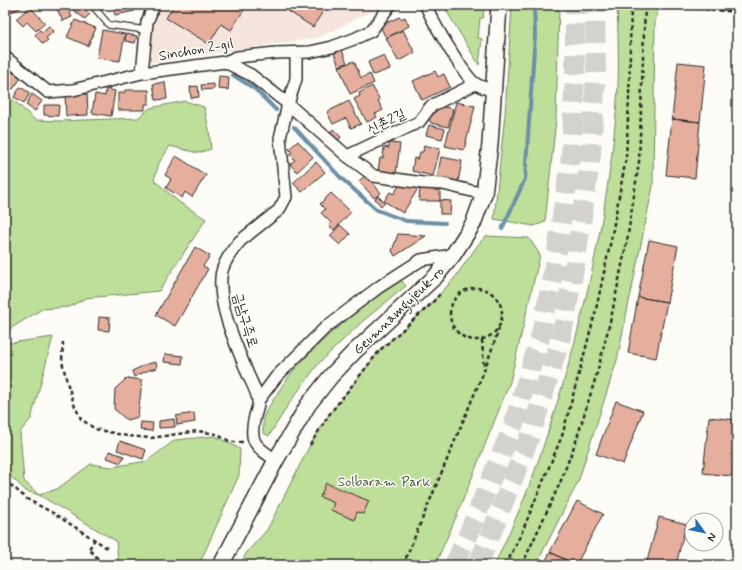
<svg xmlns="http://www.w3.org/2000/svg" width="742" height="570" viewBox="0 0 742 570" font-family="Mynerve,'Poor Story',sans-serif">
<rect width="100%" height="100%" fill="#fdfcf7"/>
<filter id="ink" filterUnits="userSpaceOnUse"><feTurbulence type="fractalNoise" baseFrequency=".025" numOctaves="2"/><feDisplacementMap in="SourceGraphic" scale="8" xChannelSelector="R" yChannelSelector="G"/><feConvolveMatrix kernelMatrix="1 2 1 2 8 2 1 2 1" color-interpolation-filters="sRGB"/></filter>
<g filter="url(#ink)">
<!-- built -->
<path fill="#f6e5dc" d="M157 5H385L317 38 152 62 151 23Z"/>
<!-- green -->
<path fill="#bddf99" stroke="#748562" d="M443 5H484L483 18H480L478 38 482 39 479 65Z
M512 5H559L556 119 545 222 534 226 494 219 505 114Z
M617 5H659L655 22 653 186 617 360 578 482 536 565H494C508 536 522 506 533 476 577 352 610 218 618 87 619 60 618 32 617 5Z
M5 94H7L35 120 58 121 138 118 150 108 185 101 204 107 209 129 211 149 198 153 170 146 159 163 154 180 179 202 206 219 159 291 86 298 69 307 42 309 5 332Z
M486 236 529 238 540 255 510 382 457 515 435 565H240L247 552 267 530 310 445 328 416 380 350 430 305 456 276 477 246Z
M401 280 406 286 363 321 319 363 290 402 269 436 263 433C263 428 263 423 263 418 265 412 269 406 272 402 299 353 356 311 401 280Z
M5 336 10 343 53 337 31 419 20 432 24 481 39 495 57 489 91 464 111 467 147 461 175 440 215 436 240 449 239 475 199 565H115L118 559 116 541 39 495 26 491 5 471Z"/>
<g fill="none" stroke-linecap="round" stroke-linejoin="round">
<!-- stream -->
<path stroke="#6c90a6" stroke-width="4" d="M233 75 255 89 276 110
M294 127 341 178 377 210 406 221 445 223
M502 229 525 179 535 35 534 5"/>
</g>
<!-- building -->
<path fill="#e6af9d" stroke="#2b2b2b" d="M5 5H27L9 13Z
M55 5H66L72 17 63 21Z
M69 5H79L90 14 85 19 68 6Z
M127 5H134L135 11 115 15 113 7Z
M174 5H247L231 30 221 24 209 44 166 18Z
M292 5H327L313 27 288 11Z
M30 7 45 23 36 31 27 22 23 26 16 19Z
M399 17 401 19 405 17 409 26 386 38 380 26Z
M75 20 96 28 88 46 67 37Z
M49 26 54 31 46 38 48 40 43 44 35 35 40 30 42 32Z
M102 30 125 34 120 61 97 58Z
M403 30 415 53 398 61 386 38Z
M126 34 137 36 135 43 125 41Z
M342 50 347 63 339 66 334 53Z
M384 55 390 69 373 75 368 62Z
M354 61 361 78 370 74 374 83 350 94 339 67Z
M678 62 706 65 700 122 672 119Z
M5 67 21 78 13 89 5 87Z
M435 71 438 77 444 74 450 87 422 100 413 81Z
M219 76 229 77 228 90 218 89Z
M165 82 167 99 156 100 153 84Z
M214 84V89L202 90 201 85Z
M198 86 199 97 191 98 190 87Z
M372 86 380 100 378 101 383 110 375 114 377 117 367 122 354 99 360 96 359 93Z
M20 87 30 93 24 103 14 97Z
M106 89 115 91 111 116 92 113 95 94 105 96Z
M125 90H149V104H145V110H118V93H124Z
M32 94 42 101 35 111 26 105Z
M87 94 88 115 66 116 65 95Z
M349 101 361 124 351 128 346 118 333 124 327 112Z
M456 102 475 106 464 150 445 146Z
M44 105H59L58 116 44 115Z
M440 106 453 109 448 127 431 123 429 119Z
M672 119 700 122 695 178 666 175Z
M429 125 445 129 442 139 426 135Z
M333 129 341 137 337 142 329 134Z
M298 141 313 157 297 172 290 164 295 160 289 154 292 152 289 149Z
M389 143 400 144 396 174 378 171 380 158H383L384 147 389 148Z
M424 145 440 149 433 176 412 171 414 158 418 159 420 152H423Z
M176 156 206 175 192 197 185 192 182 198 166 188 171 179 165 175Z
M441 157 462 161 458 182 437 178Z
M316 162 325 172 302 192 293 183Z
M366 175 381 193 374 198 359 181Z
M401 182 419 187 403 213 384 201 390 192 394 194Z
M420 187 440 188V201H419Z
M331 193 351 212 334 230 329 226 331 223 321 213 325 209 320 204Z
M378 196 385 203 381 206 375 199Z
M440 200 451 201 450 214H440Z
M340 225 350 234 340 245 330 236Z
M398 234 426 236 395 256 392 251Z
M649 240 678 246 667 302 638 297Z
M195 247 210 256 203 266 208 269 175 326 156 315Z
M638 297 667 302 656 358 628 353Z
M99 317 110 318 109 331 98 330Z
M165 354 183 356 182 364 164 362Z
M156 362 157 368 149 370 134 377 132 371 147 364Z
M127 378 142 380 138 417 127 420 114 409 115 389Z
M616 401 643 411 623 464 596 454Z
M194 413 195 422 177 425 176 416Z
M709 417 737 420 732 476 703 473Z
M174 419 175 427 159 428V421Z
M141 422 153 423 152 431 140 430Z
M120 441 146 450 143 459 117 450Z
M109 451 124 456 121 463 107 458Z
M326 483 369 501 363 514 357 512 354 520 331 510 334 503 320 497Z
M577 501 603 514 576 565 550 552Z
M659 517 686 524 676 565H646Z
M550 552 576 565H544Z"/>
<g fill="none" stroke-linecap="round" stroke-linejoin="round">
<!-- highway-tunnel -->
<path stroke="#d3d2ce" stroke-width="20" stroke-dasharray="20 10" stroke-linecap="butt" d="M454 565 468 535 513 426 542 331 557 251 571 156 575 74V5
M477 565 487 544 532 431 562 334 576 258 591 154 596 74 595 5"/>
<!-- lane casing -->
<g stroke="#2b2b2b" stroke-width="8">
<path id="lane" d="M92 5 109 25 146 30"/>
</g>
<!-- street casing -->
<g stroke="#2b2b2b" stroke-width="14">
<path id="street" d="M426 5C430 18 466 79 476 84 481 87 488 89 493 91
M5 57 48 92 73 90 142 73 225 62 237 57 276 53 310 52 332 47 354 39 371 31 390 5
M225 62 251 75 288 104 347 156 374 176 423 183 443 184 484 194
M142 73 147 22 154 5
M347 156 419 122 431 106 475 84
M258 401 276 377 326 327 379 287 421 260 453 255
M276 460C256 447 248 442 255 416 256 412 259 405 258 401 258 393 250 380 247 372 236 344 219 309 221 278 221 266 232 250 240 241L279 210 286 197 280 138 288 104 296 79V53"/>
</g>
<!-- secondary casing -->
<g stroke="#2b2b2b" stroke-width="18">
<path id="secondary" d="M221 565 276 460 308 405 331 376 354 352 436 276 453 255 473 224 484 194 490 144 499 5"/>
</g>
<!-- path -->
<path stroke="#2b2b2b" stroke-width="2.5" stroke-dasharray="4 3" stroke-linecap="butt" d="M663 5 737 12
M450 314a26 26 0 1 1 52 0a26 26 0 1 1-52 0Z
M482 340 484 369
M63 342 62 361 67 382 74 404 81 419 95 429 127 436 151 438 198 431 216 434 231 442H244
M310 445 328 416 380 350 430 305 441 293
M5 480 27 499 53 513 109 549
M95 539 89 549 99 560 96 565
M403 565 484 371 500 326
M506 565 522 532 562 436 595 314 611 240 626 158 629 99 631 5
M522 565 560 483 576 441 597 373 611 318 627 241 639 162 645 5"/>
<!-- lane -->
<use href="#lane" stroke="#fdfcf7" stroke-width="5.5"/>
<!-- street -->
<use href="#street" stroke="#fdfcf7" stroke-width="11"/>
<!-- secondary -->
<use href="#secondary" stroke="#fdfcf7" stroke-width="15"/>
</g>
</g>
<g text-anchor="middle" stroke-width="3" stroke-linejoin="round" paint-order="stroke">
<!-- street labels -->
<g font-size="14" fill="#2b2b2b" stroke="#fdfcf7">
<text transform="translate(196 49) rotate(-10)" y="5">Sinchon 2-gil</text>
<text transform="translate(386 121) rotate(-26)" y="5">신촌2길</text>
<text transform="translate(398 310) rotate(-44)" y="5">Geumnamgujeuk-ro</text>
<text transform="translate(246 320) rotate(73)" y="5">금남구즉로</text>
</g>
<!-- park labels -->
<g font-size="14" fill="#505846" stroke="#fdfcf7">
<text x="384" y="486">Solbaram Park</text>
</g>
</g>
<!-- margin -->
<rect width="742" height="570" fill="none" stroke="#fdfcf7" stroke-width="20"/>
<rect x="10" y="10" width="722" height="550" fill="none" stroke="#2b2b2b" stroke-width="1.5" filter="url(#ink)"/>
<!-- north arrow -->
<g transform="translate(704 532) rotate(123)"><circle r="19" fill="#fdfcf7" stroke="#a9a8a5"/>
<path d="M0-3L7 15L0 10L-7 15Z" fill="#1f6fb2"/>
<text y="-6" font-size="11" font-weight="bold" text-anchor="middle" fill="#2b2b2b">N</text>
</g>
</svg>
